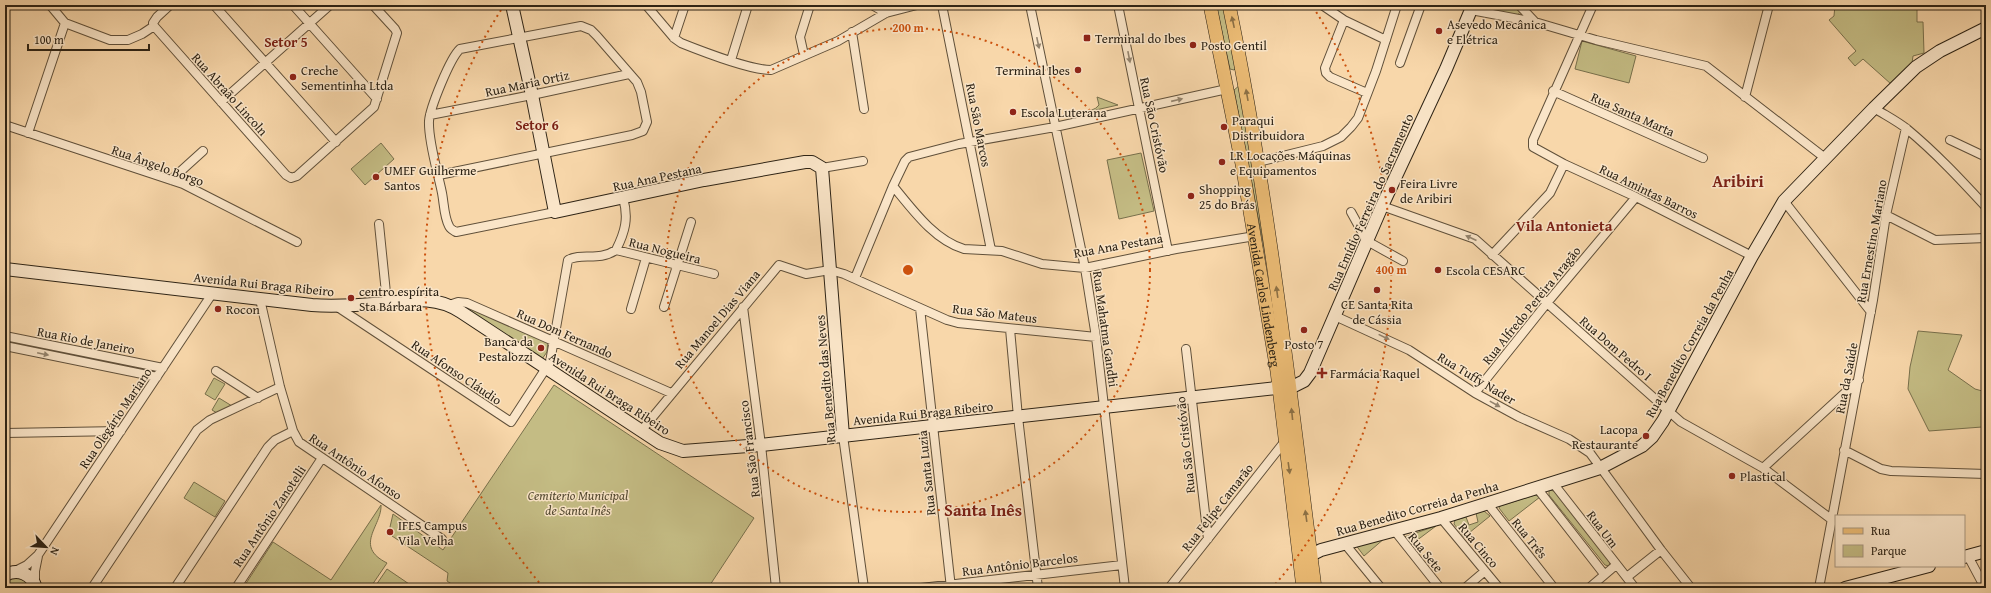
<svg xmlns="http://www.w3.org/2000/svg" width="1991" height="593" viewBox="0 0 1991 593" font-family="'Gentium Book Plus',serif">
<rect width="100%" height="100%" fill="#f8d7aa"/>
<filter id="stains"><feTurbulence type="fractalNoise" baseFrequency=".005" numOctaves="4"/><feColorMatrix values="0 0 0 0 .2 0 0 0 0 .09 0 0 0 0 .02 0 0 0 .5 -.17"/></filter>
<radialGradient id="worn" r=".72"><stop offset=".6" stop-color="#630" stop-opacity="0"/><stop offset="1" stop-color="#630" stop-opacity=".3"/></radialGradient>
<!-- green -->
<path fill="#c4bc84" stroke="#78704c" d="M1216 5H1224L1236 68 1234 70 1230 69Z
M1484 5H1515L1521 11 1516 17 1483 10Z
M1835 5H1917V22H1923L1924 53 1913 56 1912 63 1891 84 1863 59 1855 66 1848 58 1856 51 1829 20 1834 16Z
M1582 41 1636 56 1629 83 1575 69Z
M1240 85 1272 290 1234 90Z
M1097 97 1118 105 1069 116C1076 106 1091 116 1099 105Z
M381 143 394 159 365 185 351 169Z
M1141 153 1154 211 1119 219 1107 160Z
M469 305 548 341 547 352 542 359 466 310Z
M1918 331 1962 335 1948 370 1975 389 1986 392V404L1982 427 1929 431 1908 389 1910 367Z
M5 339 139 367 138 369 5 342Z
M214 378 225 384 215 400 205 394Z
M554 385 754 518 708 588H466L459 584 456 587 447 581 448 573 392 536 390 527 393 514 443 550Z
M219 398 232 406 217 413 212 410Z
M194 482 225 501 215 517 184 498Z
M1549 490 1554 491 1610 561 1609 566 1605 565 1549 495Z
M1535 495 1540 497 1509 521 1499 508 1500 506Z
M381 505C382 526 353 546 387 563L370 588H243L273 542 331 580Z
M1484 511 1490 516 1464 537 1454 524 1455 520 1466 517 1469 525 1478 522 1476 513Z
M1436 526 1408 547 1401 538Z
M1392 532 1364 556 1355 544Z
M387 569 415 588H374Z
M19 575 33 588H5V579Z"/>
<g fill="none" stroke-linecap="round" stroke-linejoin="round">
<!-- street casing -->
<g stroke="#60503a" stroke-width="10">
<path id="street" d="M50 5 65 23 110 40H128L142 34 154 26
M170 5 157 17 153 23 154 26 286 175 291 178 297 176 374 107 397 33 395 29 373 5
M214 5 336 142
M293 5 377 99
M646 5 674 38 681 43C701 51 751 70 771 70L838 41 886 13 917 5
M872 5 886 13
M942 5 991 250
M1030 5 1085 268 1096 337 1125 588
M1118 5 1168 251
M1322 5 1344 20 1386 40
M1519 5 1535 22
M1593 5 1533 140V147L1564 164 1636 197 1752 256
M1471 10 1535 22 1596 40 1706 66 1825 158
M1344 20 1325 68 1326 73 1330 77 1367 93
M852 32 864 109
M674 38 685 5
M804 55 800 37 810 5
M731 60 748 5
M1400 63 1421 5
M1553 91 1703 158
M1745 97 1769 5
M221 102 330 5
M1874 108C1885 115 1897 121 1907 129 1936 153 1961 180 1986 207
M430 115 532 95 629 74
M5 125 183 184 297 242
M28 133 65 23
M1950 140 1986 157
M1258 162 1323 146 1341 137 1351 127 1358 118 1376 71 1397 5
M822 168 863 161
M439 175 632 135 643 131 647 122 641 92 637 82 597 36 591 30 581 26 460 49C450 58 430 108 429 121 428 141 438 173 442 193 444 203 444 217 449 226 450 229 453 230 456 232L555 212
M171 180 203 151
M893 186C912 209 934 240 964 249L1002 251 1042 264 1085 268 1176 249 1255 236
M1784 201 1871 312
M1382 206 1475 239 1681 422 1763 468 1831 519
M1351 212 1367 241 1403 261
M1886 215 1935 240 1986 238
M379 224 387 303
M616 250C625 232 629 218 623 198
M1492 255 1550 193 1564 164
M855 278 893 186 905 161 909 157 959 144 1055 127 1227 89
M260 299 280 387 293 431 299 442 442 539
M449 305 458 302 467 303 671 393
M336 306 511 422 550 362 568 260C582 252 598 262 616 250L714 274
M664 307 691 222
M743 307 761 445 776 588
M920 308 951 588
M631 309 646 258
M1335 316 1409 350 1475 393 1519 417 1569 439 1590 453 1661 550 1691 588
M1010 329 1018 417 1038 588
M5 336 163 368
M5 346 157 377
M1186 349 1208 539
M216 371 258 398
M1475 393 1547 303 1636 197
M641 431 779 265 806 274 830 270 844 274 947 320 958 323 1096 337
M5 433 121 431
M843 436 864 588
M1844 450 1881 469 1891 471 1986 474
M1763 468 1859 380
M1553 483 1635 588
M1537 488 1604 574
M1487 503 1554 588
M1441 518 1499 588
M1394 530 1440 588
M1345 544 1381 588
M1968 556 1985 588
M15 571 27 565 38 555 212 294
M1627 577 1661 550
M35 584V571L38 556
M94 585 197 430 210 420 280 387
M175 588 268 447 275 440 293 431
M236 588 322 458
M921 588 1122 565
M1169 588 1285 441
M1465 588 1485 571
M1589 588 1616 565
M1819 588 1873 300 1886 215 1906 128"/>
</g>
<!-- secondary casing -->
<g stroke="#2d2315" stroke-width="14">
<path id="secondary" d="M512 5 532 95 555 212 704 180 805 162H812L822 168 843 436
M5 269 312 305C337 307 361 305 386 303 413 300 437 296 461 312L660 443 683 451 761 445 1294 386 1304 381 1310 373 1382 206 1446 69 1473 5
M1311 555 1321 550 1441 518 1600 468 1642 446 1652 437 1663 421 1752 256 1784 201 1874 108 1916 67 1940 51 1986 28
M1964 557 1986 551
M5 575C18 568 32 574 36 588
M1845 588 1929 566"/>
</g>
<!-- primary casing -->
<g stroke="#2d2315" stroke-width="14">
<g id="primary">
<path id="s1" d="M1210 5 1242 164 1277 371 1303 588"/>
<path d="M1229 5C1269 198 1290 393 1315 588"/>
</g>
</g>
<!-- street -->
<use href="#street" stroke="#fae5c8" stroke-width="8"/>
<!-- secondary -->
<use href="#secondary" stroke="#fae5c8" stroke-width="12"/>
<!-- primary -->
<use href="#primary" stroke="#ecbc75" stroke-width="13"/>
</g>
<!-- one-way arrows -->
<defs><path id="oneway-solid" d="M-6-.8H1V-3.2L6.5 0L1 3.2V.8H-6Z"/></defs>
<g fill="#8c7045">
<use href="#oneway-solid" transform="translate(1233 22) rotate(-102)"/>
<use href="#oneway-solid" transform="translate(1247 95) rotate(-100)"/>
<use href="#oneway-solid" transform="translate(1277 292) rotate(-98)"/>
<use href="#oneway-solid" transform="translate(1292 414) rotate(-96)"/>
<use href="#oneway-solid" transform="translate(1289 468) rotate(82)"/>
<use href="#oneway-solid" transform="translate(1306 516) rotate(-98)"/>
</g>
<g fill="#94846e">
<use href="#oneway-solid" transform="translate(1038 43) rotate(78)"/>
<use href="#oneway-solid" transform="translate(1129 57) rotate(79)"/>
<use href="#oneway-solid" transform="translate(1177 100) rotate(-13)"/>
<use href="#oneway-solid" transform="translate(1471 238) rotate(-156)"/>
<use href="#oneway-solid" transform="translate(1384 337) rotate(26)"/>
<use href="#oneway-solid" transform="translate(43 354) rotate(12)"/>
<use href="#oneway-solid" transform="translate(1495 404) rotate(29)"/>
</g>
<!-- distance rings -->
<g fill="none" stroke="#cc510d" stroke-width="2" stroke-dasharray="2 4">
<circle cx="908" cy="270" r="242"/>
<path d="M543 587A483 483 0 0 1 503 7M1313 7A483 483 0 0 1 1273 587"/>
</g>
<!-- markers -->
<g fill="#8f2418" stroke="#fae5c8" stroke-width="1.5">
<circle cx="1439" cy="31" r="4"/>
<rect x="1083" y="34" width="8" height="8" rx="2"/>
<circle cx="1193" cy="45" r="4"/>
<circle cx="1078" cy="70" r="4"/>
<circle cx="293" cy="77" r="4"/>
<circle cx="1013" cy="112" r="4"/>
<circle cx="1224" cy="127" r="4"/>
<circle cx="1222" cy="162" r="4"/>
<circle cx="376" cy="177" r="4"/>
<circle cx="1392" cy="190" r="4"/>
<circle cx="1191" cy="196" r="4"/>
<circle cx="1438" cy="270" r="4"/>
<circle cx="1377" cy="290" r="4"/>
<circle cx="351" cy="298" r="4"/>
<circle cx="218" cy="309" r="4"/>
<circle cx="1304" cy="330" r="4"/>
<circle cx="541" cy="348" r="4"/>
<path d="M1320 367h4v4h4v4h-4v4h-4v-4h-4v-4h4z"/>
<circle cx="1646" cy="436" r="4"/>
<circle cx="1732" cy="476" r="4"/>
<circle cx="390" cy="532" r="4"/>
</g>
<g text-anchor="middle" stroke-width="3" stroke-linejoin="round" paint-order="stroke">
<!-- poi labels -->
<g font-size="13" fill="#2d2315" stroke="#fae5c8" text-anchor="start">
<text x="1447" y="29">Asevedo Mecânica<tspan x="1447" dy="15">e Elétrica</tspan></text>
<text x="1095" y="43">Terminal do Ibes</text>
<text x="1201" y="50">Posto Gentil</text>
<text x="301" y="75">Creche<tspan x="301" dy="15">Sementinha Ltda</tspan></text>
<text x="1070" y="75" text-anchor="end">Terminal Ibes</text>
<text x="1021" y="117">Escola Luterana</text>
<text x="1232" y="125">Paraqui<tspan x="1232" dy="15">Distribuidora</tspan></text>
<text x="1230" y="160">LR Locações Máquinas<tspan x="1230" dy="15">e Equipamentos</tspan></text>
<text x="384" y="175">UMEF Guilherme<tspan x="384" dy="15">Santos</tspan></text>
<text x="1400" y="188">Feira Livre<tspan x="1400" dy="15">de Aribiri</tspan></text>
<text x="1199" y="194">Shopping<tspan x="1199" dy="15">25 do Brás</tspan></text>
<text x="1446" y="275">Escola CESARC</text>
<text x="359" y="296">centro espírita<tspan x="359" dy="15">Sta Bárbara</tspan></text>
<text x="1377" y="309" text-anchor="middle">CE Santa Rita<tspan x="1377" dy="15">de Cássia</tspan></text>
<text x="226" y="314">Rocon</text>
<text x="533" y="346" text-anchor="end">Banca da<tspan x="533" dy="15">Pestalozzi</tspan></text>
<text x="1304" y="349" text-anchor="middle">Posto 7</text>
<text x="1330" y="378">Farmácia Raquel</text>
<text x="1638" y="434" text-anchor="end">Lacopa<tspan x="1638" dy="15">Restaurante</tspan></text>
<text x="1740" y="481">Plastical</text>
<text x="398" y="530">IFES Campus<tspan x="398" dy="15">Vila Velha</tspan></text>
</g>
<!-- street labels -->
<g font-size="13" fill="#2d2315" stroke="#fae5c8">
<text transform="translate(527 83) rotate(-12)" y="5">Rua Maria Ortiz</text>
<text transform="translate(230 94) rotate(48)" y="5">Rua Abraão Lincoln</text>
<text transform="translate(1633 114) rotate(24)" y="5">Rua Santa Marta</text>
<text transform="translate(979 125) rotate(79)" y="5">Rua São Marcos</text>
<text transform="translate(1155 125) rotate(78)" y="5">Rua São Cristóvão</text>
<text transform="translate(158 165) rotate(20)" y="5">Rua Ângelo Borgo</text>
<text transform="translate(657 177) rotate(-12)" y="5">Rua Ana Pestana</text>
<text transform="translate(1649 191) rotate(26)" y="5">Rua Amintas Barros</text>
<text transform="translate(1370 202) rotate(-66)" y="5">Rua Emídio Ferreira do Sacramento</text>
<text transform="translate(1871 241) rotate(-80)" y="5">Rua Ernestino Mariano</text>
<text transform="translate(1118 245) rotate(-10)" y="5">Rua Ana Pestana</text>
<text transform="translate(665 250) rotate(14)" y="5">Rua Nogueira</text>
<text transform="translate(264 284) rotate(6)" y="5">Avenida Rui Braga Ribeiro</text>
<text dy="5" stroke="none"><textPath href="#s1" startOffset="295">Avenida Carlos Lindenberg</textPath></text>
<text transform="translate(1531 305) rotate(-51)" y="5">Rua Alfredo Pereira Aragão</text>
<text transform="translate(995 313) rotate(7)" y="5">Rua São Mateus</text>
<text transform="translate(717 319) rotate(-50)" y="5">Rua Manoel Dias Viana</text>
<text transform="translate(1106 329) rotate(82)" y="5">Rua Mahatma Gandhi</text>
<text transform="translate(565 333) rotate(24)" y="5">Rua Dom Fernando</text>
<text transform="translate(86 340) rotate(11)" y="5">Rua Rio de Janeiro</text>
<text transform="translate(1689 343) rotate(-61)" y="5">Rua Benedito Correia da Penha</text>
<text transform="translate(1616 348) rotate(41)" y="5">Rua Dom Pedro I</text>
<text transform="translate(457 372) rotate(34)" y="5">Rua Afonso Cláudio</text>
<text transform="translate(1477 378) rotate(31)" y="5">Rua Tuffy Nader</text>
<text transform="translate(1846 378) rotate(-79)" y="5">Rua da Saúde</text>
<text transform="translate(825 379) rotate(-95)" y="5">Rua Benedito das Neves</text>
<text transform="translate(610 393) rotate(33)" y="5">Avenida Rui Braga Ribeiro</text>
<text transform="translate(923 413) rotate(-6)" y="5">Avenida Rui Braga Ribeiro</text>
<text transform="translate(115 418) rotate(-56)" y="5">Rua Olegário Mariano</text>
<text transform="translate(1185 445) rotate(-96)" y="5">Rua São Cristóvão</text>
<text transform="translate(749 449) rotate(-97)" y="5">Rua São Francisco</text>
<text transform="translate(356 466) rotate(34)" y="5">Rua Antônio Afonso</text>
<text transform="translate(926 473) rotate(-96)" y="5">Rua Santa Luzia</text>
<text transform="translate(1217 507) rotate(-52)" y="5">Rua Felipe Camarão</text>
<text transform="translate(1417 508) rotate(-16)" y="5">Rua Benedito Correia da Penha</text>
<text transform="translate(269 516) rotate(-56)" y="5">Rua Antônio Zanotelli</text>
<text transform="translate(1603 529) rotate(53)" y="5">Rua Um</text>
<text transform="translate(1530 538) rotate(51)" y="5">Rua Três</text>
<text transform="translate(1479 545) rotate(50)" y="5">Rua Cinco</text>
<text transform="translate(1426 552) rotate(51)" y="5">Rua Sete</text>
<text transform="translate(1020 564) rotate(-7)" y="5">Rua Antônio Barcelos</text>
</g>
<!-- park labels -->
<g font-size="13" font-style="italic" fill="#534931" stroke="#fae5c8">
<text x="578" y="500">Cemiterio Municipal<tspan x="578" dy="15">de Santa Inês</tspan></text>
</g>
<!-- neighbourhood labels -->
<g font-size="14" font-weight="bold" fill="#7a1f14" stroke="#fae5c8">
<text x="286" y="47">Setor 5</text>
<text x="537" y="130">Setor 6</text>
</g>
<!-- quarter labels -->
<g font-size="15" font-weight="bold" fill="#7a1f14" stroke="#fae5c8">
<text x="1564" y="231">Vila Antonieta</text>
</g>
<!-- district labels -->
<g font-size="17" font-weight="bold" fill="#7a1f14" stroke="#fae5c8">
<text x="1738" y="187">Aribiri</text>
<text x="983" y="516">Santa Inês</text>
</g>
</g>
<circle cx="908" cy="270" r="6" fill="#cc510d" stroke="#fae5c8" stroke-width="2"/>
<g font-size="12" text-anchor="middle" font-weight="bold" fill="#cc510d" stroke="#fae5c8" stroke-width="3" stroke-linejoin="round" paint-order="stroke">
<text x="908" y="32">200 m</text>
<text x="1391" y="274">400 m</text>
</g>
<!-- margin -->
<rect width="1991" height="593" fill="none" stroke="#f8d7aa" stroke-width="20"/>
<rect x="6" y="6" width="1979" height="581" fill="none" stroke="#2d2315" stroke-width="2"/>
<rect x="10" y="10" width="1971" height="573" fill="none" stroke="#2d2315"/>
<!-- legend -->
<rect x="1835" y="515" width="130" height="52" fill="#fae5c8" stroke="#a89780"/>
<rect x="1843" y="528" width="20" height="6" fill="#ecbc75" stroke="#a89780"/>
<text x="1871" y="535" font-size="12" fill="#2d2315">Rua</text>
<rect x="1843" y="545" width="20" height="12" fill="#c4bc84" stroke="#a89780"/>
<text x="1871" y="555" font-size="12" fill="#2d2315">Parque</text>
<!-- north arrow -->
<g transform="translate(46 547) rotate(115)" stroke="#fae5c8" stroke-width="3" paint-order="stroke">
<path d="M0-3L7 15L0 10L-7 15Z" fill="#2d2315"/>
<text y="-6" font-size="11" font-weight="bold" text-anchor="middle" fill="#2d2315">N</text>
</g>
<!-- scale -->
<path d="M28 44v6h121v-6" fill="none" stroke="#2d2315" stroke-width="2"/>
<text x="34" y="44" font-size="12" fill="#2d2315" stroke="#fae5c8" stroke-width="3" paint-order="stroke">100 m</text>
<rect width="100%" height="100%" filter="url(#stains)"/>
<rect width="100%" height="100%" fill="url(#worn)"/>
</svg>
